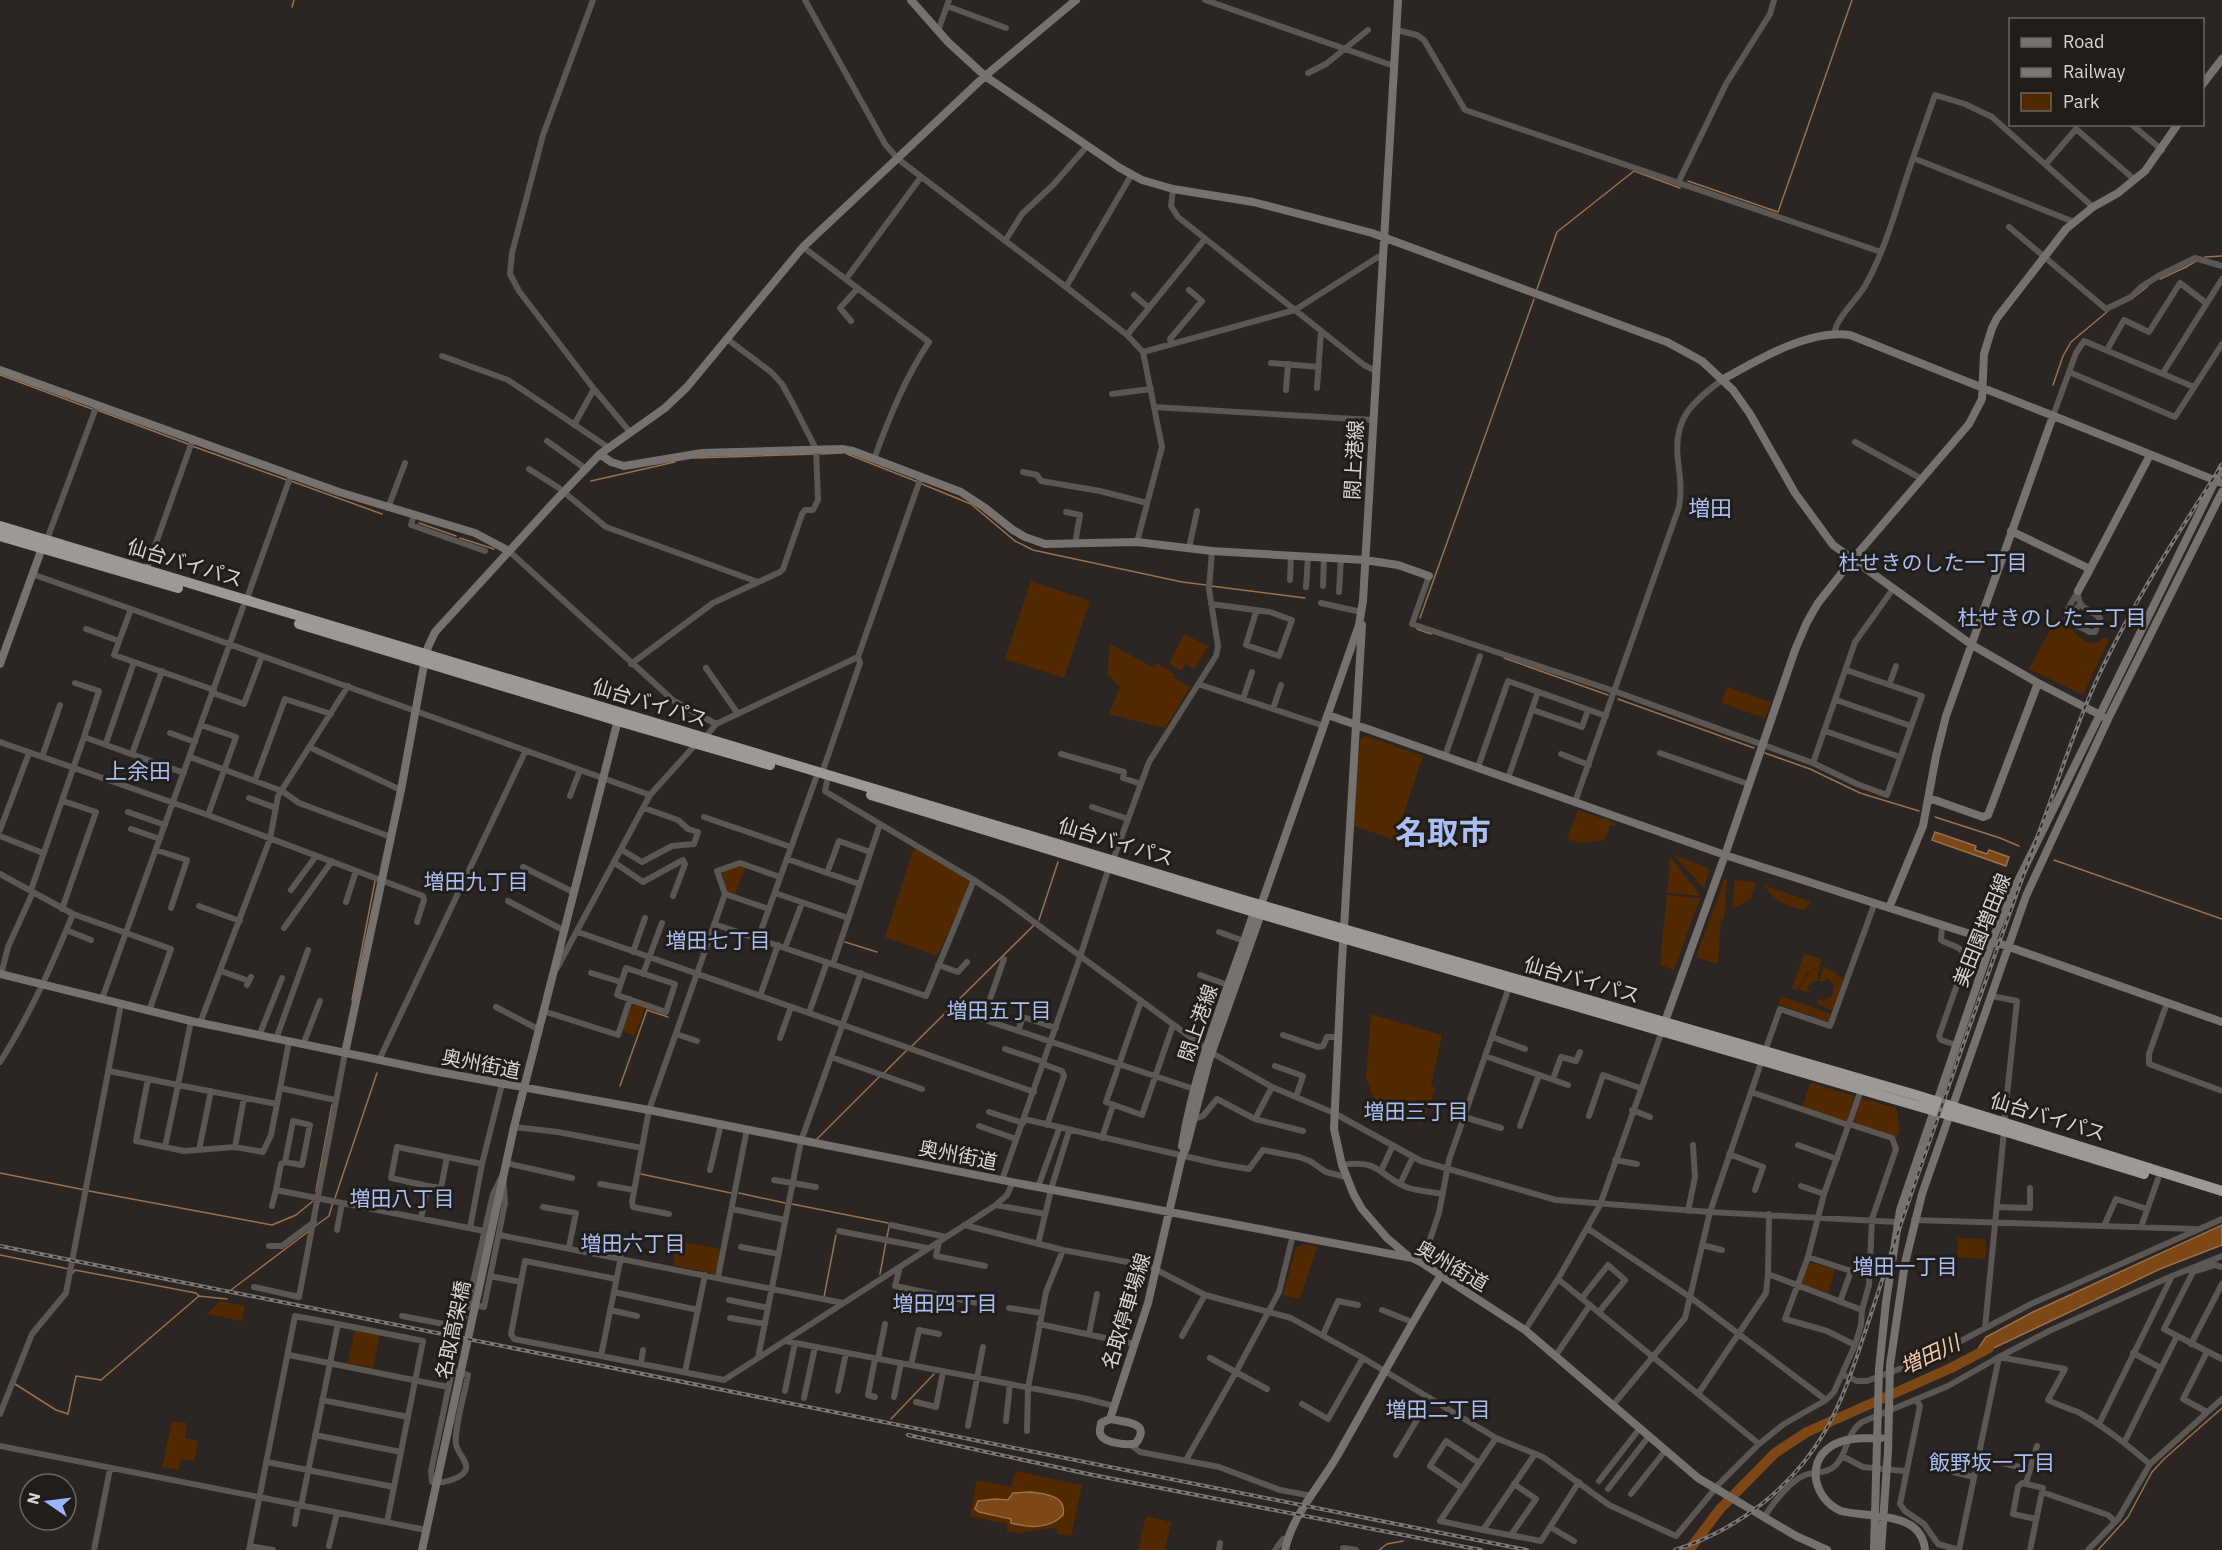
<svg xmlns="http://www.w3.org/2000/svg" width="2222" height="1550" viewBox="0 0 2222 1550" font-family="'IBM Plex Sans','Noto Sans JP',sans-serif">
<rect width="100%" height="100%" fill="#2b2623"/>
<!-- green -->
<path fill="#522900" fill-rule="evenodd" d="M1031 581 1090 601 1064 678 1005 659Z
M2055 621C2061 624 2067 626 2072 630 2080 637 2085 644 2097 643L2103 637 2109 640 2083 695 2029 669Z
M1184 634 1208 646 1194 669 1186 664 1181 671 1169 663Z
M1110 644 1154 668 1157 663 1175 674 1173 677 1190 687 1165 728 1109 714 1120 687 1107 674Z
M1727 687 1771 702 1765 718 1721 703Z
M1365 736 1423 756 1395 840 1354 826 1360 740Z
M1578 810 1616 823 1615 826 1610 825 1605 840 1581 843 1567 839Z
M914 848 972 881 937 956 885 937Z
M1674 855 1707 867 1709 871 1704 888Z
M1670 857 1701 896 1667 893Z
M740 866 745 868 735 894 727 892 721 872Z
M1724 880H1727L1724 920 1721 918 1718 964 1696 957Z
M1735 880 1756 882 1751 899 1732 909Z
M1764 885 1812 902 1804 910C1786 905 1774 902 1764 885Z
M1667 895 1700 898 1674 970 1660 965Z
M1804 954 1821 959 1820 966 1807 973 1797 990 1792 988Z
M1822 967 1819 970 1817 979H1820L1823 967 1835 972 1843 980 1832 1010 1816 1004 1818 999 1823 1001 1832 996 1834 985 1828 978 1822 982 1816 980 1807 987 1809 992 1799 990C1803 979 1809 969 1822 967Z
M1781 996 1831 1014 1828 1022 1778 1004Z
M636 1003 645 1007 635 1036 622 1031 631 1006Z
M1371 1014 1442 1035 1431 1086 1436 1088 1422 1124 1377 1106 1366 1079Z
M1810 1083 1855 1096 1846 1122 1802 1108Z
M1860 1098 1896 1108 1900 1129 1895 1142 1855 1124 1853 1120Z
M1958 1238 1986 1239 1985 1259 1957 1257Z
M678 1241 721 1249 716 1274 673 1265Z
M1303 1244 1317 1247 1300 1299 1283 1295 1296 1248Z
M1808 1262 1835 1269 1828 1293 1801 1284Z
M220 1301 245 1306 242 1321 207 1314Z
M355 1329 380 1334 373 1368 348 1363Z
M172 1422 187 1423 185 1438 198 1441 194 1461 181 1459 179 1470 162 1467Z
M1016 1471 1082 1485 1071 1536 1058 1534 1055 1528 1023 1532 1021 1534 1007 1531V1524L970 1516 977 1480 1011 1487ZM1031 1492 1053 1495 1058 1499 1036 1525 1030 1527 1011 1519 979 1512 975 1509 978 1501 990 1499 1008 1500Z
M1146 1516 1171 1522 1165 1550H1138Z"/>
<!-- water -->
<path fill="#7d4716" stroke="#98714e" stroke-width="1.5" d="M1935 832 1976 846 1975 850 1987 854 1989 850 2009 857 2006 866 1932 840Z
M2222 1225V1245L2160 1269 1977 1356 1978 1349 1986 1337 2033 1312Z
M1031 1492C1045 1494 1067 1495 1063 1515 1050 1529 1028 1528 1011 1523V1519L979 1512 975 1509 978 1501 995 1499 1008 1500 1013 1493Z"/>
<g fill="none" stroke-linecap="round" stroke-linejoin="round">
<!-- stream -->
<path stroke="#98714e" stroke-width="1.5" d="M292 7 294 0
M1688 181 1778 212 1852 0
M2205 257 2222 256
M2160 279 2186 267 2196 261
M1537 289 1557 232 1634 171 1680 188
M2133 298 2148 286
M0 375 92 409
M2053 385 2063 356 2071 342 2108 311
M97 410 188 444
M192 446 287 480
M820 454 842 453
M847 454 918 482
M694 458 815 454
M291 481 382 514
M591 481 675 462
M922 484 971 504 1015 541 1033 550 1182 582 1206 585
M419 523 456 536
M460 538 494 549
M1211 586 1305 598
M1420 618 1534 299
M1417 629 1431 634
M1504 658 1608 695
M1618 699 1754 748
M1765 753 1810 769 1860 793 1919 811
M1935 817 2000 838 2019 846
M2054 860 2222 919
M1039 920 1058 862
M845 942 877 952
M352 1000 375 881
M912 1046 1034 925
M884 1073 906 1051
M620 1086 647 1010 668 1017
M817 1139 880 1076
M0 1173 85 1190
M641 1174 731 1193
M89 1191 272 1225 296 1215 313 1201
M316 1191 332 1105
M739 1193 785 1203
M335 1198 377 1073
M792 1204 888 1223
M315 1226 329 1216 333 1202
M887 1237 889 1227
M0 1255 69 1269
M73 1273 75 1270 196 1293 199 1296
M880 1274 886 1242
M231 1290 309 1231
M824 1297 836 1235
M15 1384 56 1410 68 1414 76 1376 101 1380 199 1296 227 1299
M891 1419 934 1374
M1379 1550 1387 1544 1403 1541
M2098 1550 2128 1517 2152 1472 2164 1459 2222 1408"/>
<!-- river -->
<path stroke="#7d4716" stroke-width="10" d="M1689 1550 1720 1509 1775 1453 1807 1432 1951 1368 1989 1348"/>
<!-- street -->
<path stroke="#5a5755" stroke-width="6" d="M593 0 543 135 512 253 510 274 519 291 594 389 630 432
M805 0 885 144 898 159 1066 287 1127 335 1143 352
M1205 0 1394 66
M947 6 1006 28
M1396 30 1417 35 1424 40 1465 110 1881 252
M938 31 949 0
M1308 73 1326 64 1368 30
M2131 124 2162 150
M1913 158 1935 95 1965 104 1992 117 2093 207
M2046 164 2076 129 2135 180
M1678 183 1726 84 1770 14 1774 0
M1173 189 1171 206 1178 217 1364 365 1376 371
M2009 227 2106 309 2131 297 2141 287 2160 275 2195 258 2222 266
M1005 241 1022 214 1054 184 1087 146
M803 247 929 342C905 378 889 418 874 459
M846 279 921 177
M1066 287 1132 174
M1134 295 1149 308
M851 321 840 308 858 288
M1835 333C1834 321 1858 298 1865 286 1887 247 1898 201 1913 158L2074 222
M1127 335 1205 239
M1171 344 1170 339 1202 301 1189 290
M2107 350 2124 320 2149 332 2180 283 2206 303
M442 356 508 380 609 448
M1271 363 1319 367
M2069 372 2175 417 2222 344
M2163 373 2222 279
M1317 388 1321 331
M1286 390 1288 364
M1112 394 1151 389
M2053 416 2076 353 2084 341 2194 387
M1373 420 1154 407 1143 352 1295 310 1378 257 1384 258
M574 425 594 389
M547 441 586 469
M1855 442 1922 479
M529 469 559 488 606 527 758 582
M1023 472 1037 475 1041 481 1100 491 1147 503
M388 508 405 463
M1066 512 1080 515 1075 544
M414 515 411 525 485 551
M46 542 97 405
M1137 542 1162 447 1154 407
M1189 548 1197 511
M509 551 674 701 716 724
M146 571 193 439
M32 574 131 609 114 655 214 690
M1429 576 1412 624 1614 691 1813 763 1857 784 1887 795 1922 696 1846 670
M1290 580 1291 556
M1323 586 1324 557
M1306 587 1308 557
M2078 591C2078 611 2088 607 2100 618L2095 632H2090L2068 621C2064 611 2073 601 2078 591Z
M1339 592 1341 558
M246 601 291 475
M1321 603 1361 612
M1211 604 1270 612 1292 620 1279 656 1246 645 1256 612
M131 609 650 795
M2068 621 2074 610 2080 605
M86 629 119 641
M631 664 713 603 780 572 783 569 802 514 805 510H813L818 500 816 449 793 404 782 384 771 372 727 339
M706 668 738 714
M75 683 99 691 84 737
M1198 684 1324 726
M1889 685 1896 666
M213 693 244 704 262 656
M1243 699 1252 672
M1836 700 1911 726
M1273 709 1281 685
M1533 710 1582 727 1588 710
M201 725 236 737 208 815
M1825 731 1900 757
M170 733 195 742
M705 738 716 724 858 657
M0 742 208 815 423 896 424 900 417 922
M106 743 134 662
M309 747 401 790
M1660 753 1748 784
M132 754 162 671
M1061 754 1124 772 1123 778 1141 784
M1561 754 1589 765
M1445 756 1480 656
M42 757 60 705
M190 757 282 791 299 803 391 837
M1813 763 1855 642 1893 589
M1478 767 1508 681 1606 716
M822 773 860 663 858 657 921 477
M1508 778 1538 692
M255 780 285 699 331 714
M827 781 825 791 828 793 974 880 1004 900 1212 1053 1272 1087 1334 1113 1421 1161 1556 1200 1710 1212 1897 1222
M570 796 580 770
M249 798 276 808
M1575 802 1679 507C1682 490 1680 477 1678 460 1673 419 1691 403 1722 380
M1092 807 1128 819
M128 812 165 825
M704 817 791 847
M131 829 160 839
M0 830 29 753
M0 836 43 853
M156 850 187 860 171 908
M622 850 642 862 672 846 694 844 698 832 688 829 678 820 644 808
M787 859 859 884
M1113 860 1149 762 1216 656 1218 646 1209 589 1212 551
M615 863 643 882 683 860 685 864 673 896
M523 867 573 892
M827 873 839 841 870 852
M0 874 73 914 171 949 149 1011
M31 890 84 737 184 773
M291 890 316 856
M775 893 848 918
M725 894 769 909
M508 901 563 930
M346 902 356 871
M199 906 240 921
M62 909 96 812 63 801
M714 924 926 996 974 880
M1942 926 1941 940C1952 947 1965 945 1965 962L1939 1036 1941 1040 1956 1045
M284 928 332 861
M66 930 91 940
M578 932 1034 1092
M1219 932 1244 941
M758 939 816 778
M785 948 802 903
M633 952 645 918
M833 964 880 824
M938 965 958 972 967 962
M557 968 650 795 696 744
M626 968 675 984 666 1012 617 995Z
M221 971 249 981
M591 973 621 982
M643 974 662 923
M1 975 8 947 33 892
M1200 975 1228 985
M247 985 251 977
M760 996 778 945
M1991 996 2017 1001 2004 1123
M102 999 243 607
M1141 1001 1106 1102 1142 1115 1173 1025
M2167 1003 2149 1054V1064L2222 1091
M496 1007 538 1029
M955 1010 1194 1089
M543 1011 618 1035 630 999
M809 1013 827 962
M983 1019 1004 959
M200 1023 270 839 278 796 348 686
M1018 1031 1023 1017 1056 1028
M676 1034 697 1041
M1283 1035 1318 1047 1323 1046 1327 1037H1338
M259 1036 282 978
M1492 1037 1525 1049
M780 1038 791 1007
M276 1039 308 950
M303 1045 320 1001
M1005 1049 1044 1062
M1765 1051 1780 1009 1830 1026 1874 905
M1485 1056 1568 1085
M831 1057 922 1089
M379 1060 525 752
M0 1062C30 1015 52 965 73 914
M1043 1064 1062 1071 1064 1076 1047 1125
M1275 1066 1303 1076 1296 1097
M109 1071 178 1085 191 1021
M148 1079 136 1141 184 1151 235 1147 263 1152 271 1135 289 1042
M1553 1079 1561 1057 1576 1061 1580 1052
M280 1088 335 1100
M1751 1092 1848 1125
M1632 1110 1650 1117
M989 1112 1023 1123
M1589 1116 1603 1075 1640 1088
M1464 1117 1501 1128
M1024 1119 1219 1164 1249 1169 1263 1150 1299 1157 1310 1161 1326 1172 1346 1177
M1194 1119 1203 1116 1217 1099 1255 1119 1272 1087
M1255 1119 1303 1131
M979 1126 1016 1139
M1520 1126 1539 1075
M514 1127 558 1132 642 1148
M1102 1138 1113 1105
M1798 1145 1837 1159
M165 1147 178 1085 277 1104
M235 1147 244 1098
M199 1150 211 1091
M1729 1154 1763 1167 1755 1190
M1615 1160 1637 1164
M285 1162 302 1165 310 1125 293 1121 285 1162 281 1164 276 1190 484 1231
M506 1163 572 1178
M482 1164 502 1084
M1342 1165C1379 1159 1377 1174 1406 1187 1417 1191 1431 1192 1443 1194
M710 1170 721 1124
M1381 1171 1393 1145
M503 1174 505 1203 484 1307 468 1304 493 1194Z
M774 1180 816 1187
M1002 1180 1080 957 1109 867
M600 1184 634 1190
M1400 1184 1413 1157
M428 1186 441 1188 447 1157
M1801 1186 1824 1194
M1038 1187 1059 1129
M996 1205 1045 1214
M272 1206 276 1190
M543 1207 576 1213 569 1247
M1997 1207 2030 1208V1188
M732 1209 785 1220
M1688 1211 1695 1177 1693 1145
M669 1214 633 1207 632 1202 649 1110 725 894 717 871 740 863 780 877
M1769 1214 1768 1274 1862 1310
M421 1218 428 1186 391 1178 397 1147 482 1164 470 1228
M1914 1220 2195 1229
M891 1225 946 1237
M964 1225 1063 1250 1149 1266 1205 1295 1291 1318 1363 1358 1496 1438 1543 1457 1609 1505 1676 1536 1719 1484 1759 1444 1784 1424 1826 1400 1834 1392 1855 1345 1861 1325 1862 1310 1869 1285 1872 1219 1896 1149 1892 1138 1849 1124
M2104 1226 2116 1199 2147 1209
M2141 1227 2158 1179
M1587 1228 1690 1297 1826 1400
M337 1230 342 1203
M839 1231 927 1248
M499 1235 843 1303
M939 1242 936 1256 985 1266
M1038 1244 1052 1186 1069 1131
M1702 1245 1722 1250
M269 1246H282L314 1222
M741 1247 779 1254
M1808 1257 1851 1271 1840 1302
M1422 1263 1439 1213 1449 1160 1509 987
M900 1267 895 1286 992 1306
M2222 1267 2215 1265 2193 1272 2164 1329 2222 1359
M490 1276 521 1282
M718 1277 747 1129
M616 1279 525 1261 511 1334 514 1339 724 1380 996 1205 1007 1195 1013 1182
M1558 1279 1759 1444
M254 1287 299 1297 345 1053
M614 1292 698 1310
M1582 1298 1608 1265 1625 1280 1599 1312
M729 1300 768 1308
M1009 1308 1042 1313
M610 1310 637 1316
M1382 1310 1412 1322
M402 1316 449 1325 463 1320 468 1304
M730 1318 765 1324
M1039 1324 1134 1344
M1985 1328 2004 1131
M1525 1330 1558 1279 1600 1205 1662 1031
M1089 1334 1097 1294
M1323 1335 1338 1301 1358 1305
M1182 1336 1205 1295
M785 1341 1083 1398 1114 1406
M2191 1344 2222 1284
M1855 1345 1827 1331 1785 1319 1808 1257 1824 1194 1861 1090
M2207 1352 2183 1399 2207 1412
M2133 1353 2161 1368
M289 1355 448 1387
M1556 1355 1590 1305
M601 1356 621 1257
M758 1358 801 1141 861 973
M1210 1358 1267 1389
M875 1359 868 1395 875 1397
M878 1359 885 1324
M641 1363 643 1350
M911 1365 919 1330 939 1334
M452 1371 468 1375C465 1393 454 1427 456 1444 457 1453 468 1461 466 1469 463 1479 441 1484 432 1482L431 1471Z
M685 1372 705 1275
M1843 1375 1857 1381H1867L1902 1368 1938 1353 2033 1303 2222 1219
M785 1391 795 1343
M838 1391 846 1353
M1698 1394 1766 1293 1768 1274
M894 1397 901 1363
M804 1398 815 1347
M322 1400 408 1417
M1916 1400 1920 1406 1900 1504 1905 1511 1924 1524 1938 1544 1959 1550
M916 1402 936 1407 943 1372
M1302 1404 1328 1419 1363 1358
M1613 1405 1685 1318 1710 1212 1762 1060
M0 1414 32 1334 66 1293 121 1004
M1006 1421 1010 1384
M2099 1424 2172 1276 2222 1256
M968 1426 983 1347
M1027 1431 1028 1388 1046 1292 1063 1250
M315 1435 401 1452
M1496 1438 1440 1521 1483 1530 1535 1454
M2124 1443 2177 1336
M1131 1445 1140 1452 1219 1467 1280 1490 1307 1495 1311 1498
M0 1446 426 1530
M1396 1455 1430 1398
M1842 1456 1863 1467 1905 1471
M1978 1458 2020 1467
M1186 1460 1236 1372 1279 1292 1293 1235
M267 1462 394 1487
M1953 1472 1974 1477
M1599 1481 1640 1428
M2026 1483 2037 1446
M1462 1488 1430 1466 1446 1441 1479 1463
M1608 1489 1649 1436
M1631 1494 1665 1451
M301 1506 338 1324 423 1341 387 1522
M1764 1518C1771 1505 1791 1480 1805 1475 1817 1471 1827 1474 1836 1465 1848 1452 1846 1433 1862 1422L1948 1386 1999 1357 2049 1331 2172 1276
M2036 1519 2013 1514 2018 1487 2022 1483 2043 1488 2042 1492
M295 1524 298 1506
M1550 1527 1574 1541
M1483 1530 1541 1541 1579 1482
M1511 1535 1536 1499 1514 1484
M250 1546 273 1550
M329 1546 337 1513
M1343 1548 1356 1550
M94 1550 110 1469
M249 1550 295 1316 338 1324
M1219 1550 1220 1543
M1275 1550 1283 1539 1288 1538
M1959 1550 1999 1357 2065 1369 2048 1400C2057 1405 2068 1408 2078 1412 2104 1426 2127 1445 2150 1464
M2030 1550 2042 1492 2108 1515 2115 1521
M2088 1550 2118 1519 2150 1464 2222 1399"/>
<!-- secondary -->
<path stroke="#76726f" stroke-width="8" d="M911 0 948 42 985 76 1120 168 1142 180 1173 189 1253 202 1372 233 1667 342 1702 361 1733 390 1750 414 1795 493 1833 545 1972 645 2038 683 2108 719
M2202 85 2222 59
M0 370 339 492 475 533 509 551
M1722 380C1757 360 1809 329 1850 335L2222 483
M600 454 611 462 624 466 702 453 842 449 853 451 961 492 984 507 1013 530 1025 537 1045 544 1137 542 1212 551 1365 560 1398 565 1429 576
M2011 531 2090 569 2150 455
M2078 591 2090 569
M1362 625 1341 978 1334 1129 1342 1165 1354 1195 1362 1209 1387 1238 1408 1256
M0 664 42 548
M1328 715 1725 855 1992 941 2222 1022
M1929 798 1983 817 1988 815 2038 683
M1889 908 1923 826 1936 756 1946 716 2053 416
M0 974 191 1021 428 1070 649 1110 1022 1184 1412 1258 1422 1263 1525 1330 1698 1478 1796 1536 1827 1550
M1663 1027 1725 855 1795 650 1807 622 1818 603 1852 560 1969 424 1982 399 1984 354 1992 328 1997 318 2066 229 2093 207 2118 193 2145 171 2178 124
M345 1053 401 790 423 670 428 647 435 632 555 501 600 454 665 408 687 387 803 247 985 76 1076 0
M1182 1146C1195 1065 1228 989 1254 912L1258 908
M1110 1419 1148 1303 1182 1156 1186 1148 1209 1060 1261 914V905L1359 625 1363 601 1398 0
M1110 1419C1124 1422 1152 1422 1136 1443 1128 1446 1102 1443 1100 1433 1099 1431 1101 1426 1101 1423Z
M1881 1438C1865 1438 1844 1437 1830 1447 1805 1464 1815 1500 1841 1511 1868 1518 1922 1510 1925 1550
M422 1550 514 1127 619 716
M1285 1550C1292 1516 1318 1488 1336 1458 1371 1397 1404 1335 1441 1275
M1874 1550 1879 1369 1886 1302 1900 1210 1992 941 2012 893 2222 467
M1881 1550 1888 1452 1890 1365 1905 1263 1922 1194 2026 896 2108 719 2222 492"/>
<!-- highway -->
<path stroke="#9f9995" stroke-width="10" d="M0 526 1247 901 1916 1095 2222 1191
M0 536 178 588
M299 624 618 721 770 765
M871 795 1254 912 2010 1133 2144 1174"/>
<!-- rail casing -->
<g stroke="#7c7775" stroke-width="4">
<path id="rail" d="M0 1246 1527 1550
M908 1435 1093 1475 1481 1550
M1675 1550C1737 1530 1791 1489 1824 1433 1845 1397 1857 1356 1870 1317 1887 1265 1904 1214 1922 1163 1961 1051 2000 938 2041 827 2060 776 2076 724 2099 675 2134 601 2178 533 2222 465"/>
</g>
<!-- rail -->
<use href="#rail" stroke="#211d19" stroke-width="1.5" stroke-dasharray="4.5" stroke-linecap="butt"/>
</g>
<g text-anchor="middle" stroke-width="6" stroke-linejoin="round" paint-order="stroke">
<!-- street labels -->
<g font-size="20" fill="#d8d4d2" stroke="#211d19">
<text transform="translate(1354 460) rotate(-87)" y="7">閖上港線</text>
<text transform="translate(185 563) rotate(17)" y="7">仙台バイパス</text>
<text transform="translate(650 703) rotate(17)" y="7">仙台バイパス</text>
<text transform="translate(1116 842) rotate(17)" y="7">仙台バイパス</text>
<text transform="translate(1982 930) rotate(-68)" y="7">美田園増田線</text>
<text transform="translate(1582 980) rotate(16)" y="7">仙台バイパス</text>
<text transform="translate(1198 1023) rotate(-71)" y="7">閖上港線</text>
<text transform="translate(481 1064) rotate(11)" y="7">奥州街道</text>
<text transform="translate(2048 1117) rotate(17)" y="7">仙台バイパス</text>
<text transform="translate(958 1155) rotate(11)" y="7">奥州街道</text>
<text transform="translate(1452 1266) rotate(30)" y="7">奥州街道</text>
<text transform="translate(1126 1311) rotate(-73)" y="7">名取停車場線</text>
<text transform="translate(453 1330) rotate(-78)" y="7">名取高架橋</text>
</g>
<!-- neighbourhood labels -->
<g font-size="21" fill="#a9bef4" stroke="#211d19">
<text x="1933" y="570">杜せきのした一丁目</text>
<text x="2052" y="625">杜せきのした二丁目</text>
<text x="476" y="889">増田九丁目</text>
<text x="718" y="948">増田七丁目</text>
<text x="999" y="1018">増田五丁目</text>
<text x="1416" y="1119">増田三丁目</text>
<text x="402" y="1206">増田八丁目</text>
<text x="633" y="1251">増田六丁目</text>
<text x="1905" y="1274">増田一丁目</text>
<text x="945" y="1311">増田四丁目</text>
<text x="1438" y="1417">増田二丁目</text>
<text x="1992" y="1470">飯野坂一丁目</text>
</g>
<!-- water labels -->
<g font-size="21" font-style="italic" fill="#f2caad" stroke="#211d19">
<text transform="translate(1930 1355) rotate(-25)" y="7">増田川</text>
</g>
<!-- quarter labels -->
<g font-size="22" fill="#a9bef4" stroke="#211d19">
<text x="1710" y="516">増田</text>
<text x="138" y="779">上余田</text>
</g>
<!-- town labels -->
<g font-size="32" font-weight="bold" fill="#a9bef4" stroke="#211d19">
<text x="1443" y="844">名取市</text>
</g>
</g>
<!-- legend -->
<rect x="2009" y="18" width="195" height="108" fill="#211d19" stroke="#6a6663" stroke-width="1.5"/>
<rect x="2021" y="38" width="30" height="9" fill="#76726f" stroke="#6a6663" stroke-width="1.5"/>
<text x="2063" y="48" font-size="18" fill="#d8d4d2">Road</text>
<rect x="2021" y="68" width="30" height="9" fill="#7c7775" stroke="#6a6663" stroke-width="1.5"/>
<text x="2063" y="78" font-size="18" fill="#d8d4d2">Railway</text>
<rect x="2021" y="93" width="30" height="18" fill="#522900" stroke="#6a6663" stroke-width="1.5"/>
<text x="2063" y="108" font-size="18" fill="#d8d4d2">Park</text>
<!-- north arrow -->
<g transform="translate(48 1502) rotate(284)"><circle r="28" fill="#211d19" stroke="#6a6663" stroke-width="1.5"/>
<path d="M0-4.5L10 22L0 15L-10 22Z" fill="#9ab5fd"/>
<text y="-9" font-size="16" font-weight="bold" text-anchor="middle" fill="#d8d4d2">N</text>
</g>
</svg>
